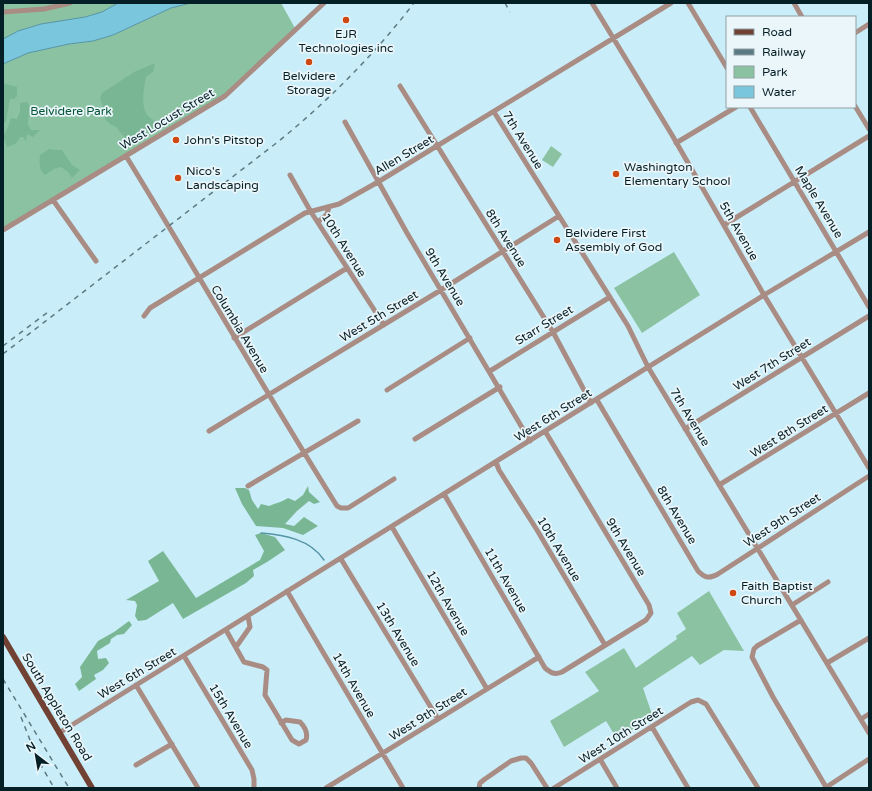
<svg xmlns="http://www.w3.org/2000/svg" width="872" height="791" viewBox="0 0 872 791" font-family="'Varela Round',sans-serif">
<rect width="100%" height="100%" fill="#caeef9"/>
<!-- green -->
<path fill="#8bc3a2" d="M3 3H118L102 12 85 17 41 24 18 31 3 39Z
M191 3H281L296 30 225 96 3 230V64L28 53 69 44 93 41 113 35 171 8Z
M551 146 562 154 553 167 542 160Z
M674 252 700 295 642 333 614 288Z
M709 591 744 651 724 650 700 665 692 656 643 688 653 717 617 739 606 721 564 747 550 721 599 691 585 672 624 648 636 668 677 639 676 636 686 629 677 613Z"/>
<!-- forest -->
<path fill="#79b794" d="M155 63 153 72 146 77C144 87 141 105 146 113 150 120 155 119 158 128L131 145 116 127 110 124 105 119V113L100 98 102 93 134 72Z
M3 83 17 87V96L14 99H10L6 121 3 124Z
M27 102 32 110 28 119V124L31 130H40L33 137 27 134 26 141 23 137H20C18 144 13 145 7 147L3 136 8 127 11 118 17 119 20 111V103Z
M49 149 57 150H62L72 165 80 170 72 178 68 172 61 167 54 169 45 175C39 170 39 163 40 155Z
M308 486 309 492 320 502 314 504 309 501 297 511 285 524 294 526 304 517 318 526 303 535 283 528 256 526 242 504 235 488H245L249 490 252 500 258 509 261 504 269 506C276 503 282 502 288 498L295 501 303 495Z
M261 533 275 537 285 550 267 562 253 570 254 576 246 583 183 619 173 603 146 620 138 621 135 616 137 605 135 601 126 600 159 581 148 561 163 551 196 598 260 560 264 551 255 535Z
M129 621 132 625 124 634 117 635 111 639 110 643 97 651 98 659 106 658 109 663 103 670 94 675 96 679 79 691 75 684 82 677 80 667 98 641 114 632Z"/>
<!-- water -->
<path fill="#79c6dd" stroke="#5694a6" d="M118 3H191L171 8 113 35 93 41 69 44 28 53 3 64V39L18 31 41 24 85 17 102 12Z"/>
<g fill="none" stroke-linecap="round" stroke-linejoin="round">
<!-- stream -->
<path stroke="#5694a6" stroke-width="1.5" d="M261 533C284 535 310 539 324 560"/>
<!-- minor -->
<path stroke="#a98c83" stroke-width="5" d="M592 3 672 135 764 295 869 468
M688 3 727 68
M794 3 802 17
M3 12 44 9 70 3
M855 33 869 24
M400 86 553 332 591 403
M855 106 869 129
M750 107 869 307
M494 112 628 326 648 367 869 733
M345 122 407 233 530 441
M676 143 736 107
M126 156C197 272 265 391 337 506L341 508H348L394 479
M290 175 311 212 384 325
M53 200 96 261
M318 222 327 214 329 207
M724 225 869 136
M3 230 225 96 324 3
M144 316 150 308 305 213 339 204 378 182 671 3
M234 338 347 268
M490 371 610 297
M387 390 470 338
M597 400 698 571C705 578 709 579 718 574L869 476
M685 429 869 316
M209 431 441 290 559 216
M415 439 500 387
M496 462 499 470 537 530 605 645
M719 485 869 393
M248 486 358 421
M444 494 545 668C551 673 554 675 562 672L646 620 651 613 649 605 545 431
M392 527 487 689
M341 559 438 719
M287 591 403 788
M792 605 828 582
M801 620 757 646 754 649 752 657 773 697 826 787
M226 630 244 662 263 667 267 670 265 695 292 740 299 744 306 740C308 733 305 727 300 722L286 720 281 723
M236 647 250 627 248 616
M184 656 252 770 254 779V788
M827 663 869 638
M136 685 198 788
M861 719 869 714
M652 727 688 788
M59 733 764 295 869 232
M600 759 617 788
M136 765 172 744
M326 788 539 657
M479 788 480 783 485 779 511 761 521 758H526L531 763 547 788
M554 788 691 702 698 700 706 704 758 788
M825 788 869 759"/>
<!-- major -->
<path stroke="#714233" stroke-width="6" d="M3 637 92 788"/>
<!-- rail -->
<path stroke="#5c7a83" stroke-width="1.5" stroke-dasharray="5 5" stroke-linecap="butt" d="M505 3 510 12
M3 346 48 312
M3 354 279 141C329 100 374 55 414 3
M3 679 69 788
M21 717 37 758 54 788"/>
</g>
<!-- markers -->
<g fill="#ce4811" stroke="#ebf6fa" stroke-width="1.5">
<circle cx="346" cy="20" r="4"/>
<circle cx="309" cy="62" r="4"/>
<circle cx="176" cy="140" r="4"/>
<circle cx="616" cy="174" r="4"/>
<circle cx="178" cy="178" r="4"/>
<circle cx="557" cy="240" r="4"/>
<circle cx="733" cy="593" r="4"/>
</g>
<g text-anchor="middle" stroke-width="3.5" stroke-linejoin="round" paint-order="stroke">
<!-- poi labels -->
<g font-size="12" fill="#051f26" stroke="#ebf6fa" text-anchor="start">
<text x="346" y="38" text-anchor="middle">EJR<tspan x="346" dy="14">Technologies inc</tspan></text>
<text x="309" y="80" text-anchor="middle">Belvidere<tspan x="309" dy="14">Storage</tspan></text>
<text x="184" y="144">John's Pitstop</text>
<text x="624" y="171">Washington<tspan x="624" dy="14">Elementary School</tspan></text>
<text x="186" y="175">Nico's<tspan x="186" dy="14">Landscaping</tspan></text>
<text x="565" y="237">Belvidere First<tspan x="565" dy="14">Assembly of God</tspan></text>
<text x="741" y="590">Faith Baptist<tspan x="741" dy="14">Church</tspan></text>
</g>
<!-- park labels -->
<g font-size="12" fill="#045535" stroke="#ebf6fa">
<text x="71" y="115">Belvidere Park</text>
</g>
<!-- street labels -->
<g font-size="12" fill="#051f26" stroke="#ebf6fa">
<text transform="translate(167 119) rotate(-31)" y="4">West Locust Street</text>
<text transform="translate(523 140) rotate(58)" y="4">7th Avenue</text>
<text transform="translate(404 155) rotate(-31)" y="4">Allen Street</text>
<text transform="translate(819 202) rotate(59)" y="4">Maple Avenue</text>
<text transform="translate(739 231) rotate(60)" y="4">5th Avenue</text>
<text transform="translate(506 238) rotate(58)" y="4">8th Avenue</text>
<text transform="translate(344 245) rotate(58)" y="4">10th Avenue</text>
<text transform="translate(445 277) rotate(59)" y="4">9th Avenue</text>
<text transform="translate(379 316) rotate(-31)" y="4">West 5th Street</text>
<text transform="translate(544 325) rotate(-31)" y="4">Starr Street</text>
<text transform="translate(240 329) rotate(59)" y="4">Columbia Avenue</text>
<text transform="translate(772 364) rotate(-32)" y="4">West 7th Street</text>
<text transform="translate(553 415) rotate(-32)" y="4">West 6th Street</text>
<text transform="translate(690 417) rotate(59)" y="4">7th Avenue</text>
<text transform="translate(789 431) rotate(-32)" y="4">West 8th Street</text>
<text transform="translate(677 515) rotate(59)" y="4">8th Avenue</text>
<text transform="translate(782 520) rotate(-33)" y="4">West 9th Street</text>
<text transform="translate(626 547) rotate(59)" y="4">9th Avenue</text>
<text transform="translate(559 549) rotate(59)" y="4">10th Avenue</text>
<text transform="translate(506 580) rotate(60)" y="4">11th Avenue</text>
<text transform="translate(448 603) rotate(60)" y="4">12th Avenue</text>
<text transform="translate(398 634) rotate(59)" y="4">13th Avenue</text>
<text transform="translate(137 673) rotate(-31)" y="4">West 6th Street</text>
<text transform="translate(354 685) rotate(60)" y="4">14th Avenue</text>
<text transform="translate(57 707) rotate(59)" y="4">South Appleton Road</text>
<text transform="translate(428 714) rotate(-32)" y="4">West 9th Street</text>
<text transform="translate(231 716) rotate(59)" y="4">15th Avenue</text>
<text transform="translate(621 735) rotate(-32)" y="4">West 10th Street</text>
</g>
</g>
<!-- border -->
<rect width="872" height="791" fill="none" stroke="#051f26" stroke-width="8"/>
<!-- legend -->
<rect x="726" y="16" width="130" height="92" fill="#ebf6fa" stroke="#8fa0a5"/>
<rect x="734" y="29" width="20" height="6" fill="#714233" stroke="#8fa0a5"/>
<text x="762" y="36" font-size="12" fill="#051f26">Road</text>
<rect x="734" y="49" width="20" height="6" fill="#5c7a83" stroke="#8fa0a5"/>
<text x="762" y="56" font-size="12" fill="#051f26">Railway</text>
<rect x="734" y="66" width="20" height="12" fill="#8bc3a2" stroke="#8fa0a5"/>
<text x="762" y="76" font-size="12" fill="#051f26">Park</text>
<rect x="734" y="86" width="20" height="12" fill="#79c6dd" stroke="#8fa0a5"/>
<text x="762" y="96" font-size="12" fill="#051f26">Water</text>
<!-- north arrow -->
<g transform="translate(36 755) rotate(329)" stroke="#ebf6fa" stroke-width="3" paint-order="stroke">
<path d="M0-3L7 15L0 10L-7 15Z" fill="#051f26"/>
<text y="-6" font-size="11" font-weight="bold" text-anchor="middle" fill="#051f26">N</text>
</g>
</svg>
